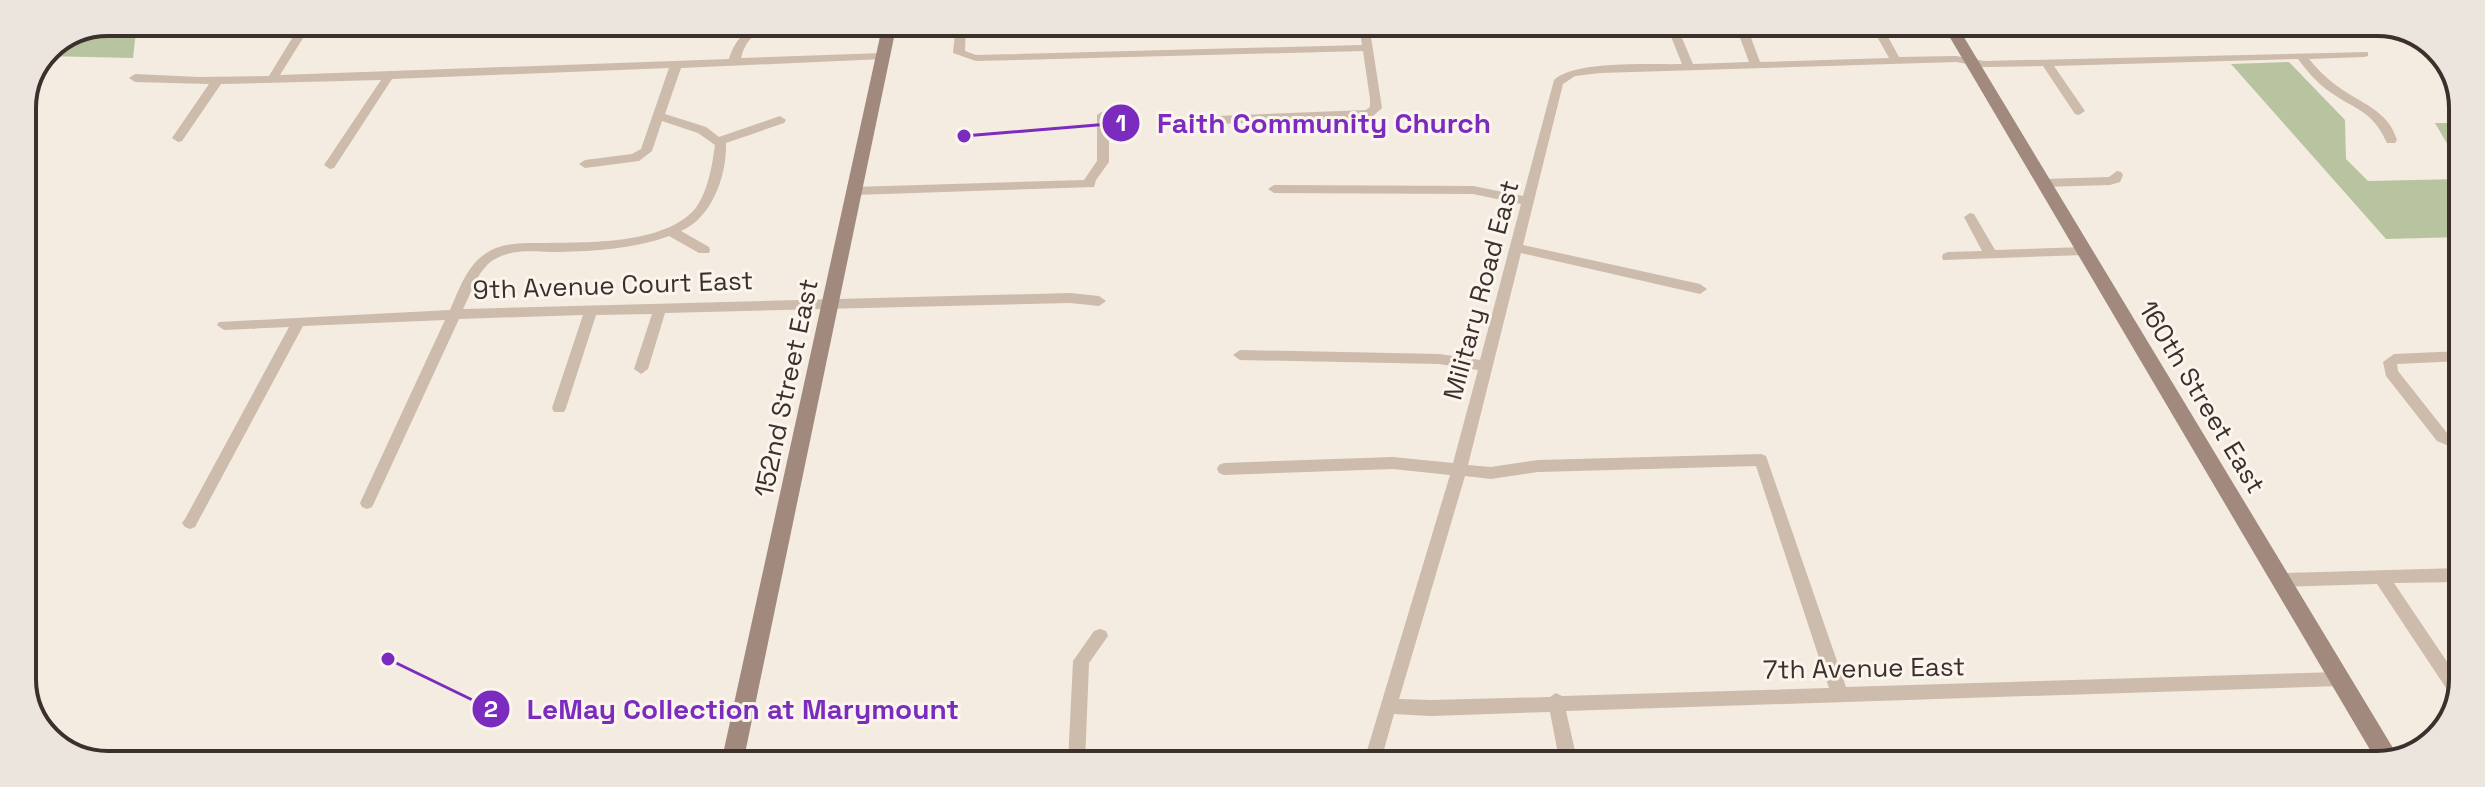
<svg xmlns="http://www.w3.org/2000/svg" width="2485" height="787" viewBox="0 0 2485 787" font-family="'Space Grotesk',sans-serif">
<rect width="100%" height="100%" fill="#f4ebe1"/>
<!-- green -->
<path fill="#b8c4a0" d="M107 22H137L133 58 43 56 47 47Z
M2289 62 2345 120 2346 159 2368 181 2462 179V237L2386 239 2231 64Z
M2435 123H2463L2462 169Z"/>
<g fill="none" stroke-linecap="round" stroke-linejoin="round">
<!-- street -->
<path fill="#cdbbac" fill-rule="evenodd" d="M302 22H313L280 75 729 59C738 30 756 23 784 23 763 36 749 28 741 58L883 53 889 56 883 59 681 68 665 114 706 127 719 137 780 116 786 120 784 123 726 143C727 175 712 218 681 231L709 247 710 250 709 253H699L669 236C634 249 595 251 558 252 539 252 515 248 497 258 478 267 472 292 463 309L1070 293 1099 296 1106 301 1099 306 1070 303 665 313 648 369 641 374 634 369 652 314 596 315 566 408 564 412H554L552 408 583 315 459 319 374 503 372 507 367 509 362 507 360 503 445 320 303 326 195 527 190 529 185 527 182 523 185 519 289 327 224 330 217 325 219 322 450 310C459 290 466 267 485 254 501 242 525 243 544 243 588 242 663 245 695 209 708 192 712 166 715 145L698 133 662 121 652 151 639 161 585 168 579 164 585 160 632 154 641 149 669 68 392 79 334 168 330 169 324 165 381 80 221 84 182 141 178 142 172 138 209 84 135 82 129 78 135 74 199 77 269 76Z
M956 23H966L965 51 976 55 1362 45 1359 24H1369L1382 108 1373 116 1355 119 1217 124 1211 120 1217 116 1366 110 1370 107V99L1363 51 976 61 953 53Z
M1666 24H1676L1693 64 1749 62 1735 24H1746L1760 62 1889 58 1870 24H1881L1899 57 1956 56 1984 61 2368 52V56L2364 57 2309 59C2317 69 2326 78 2337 86 2360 103 2388 110 2397 140L2395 143H2387C2372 110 2357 111 2330 92 2317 83 2307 71 2298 59L2054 66 2085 111 2079 115 2075 114 2043 66 1984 67 1956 62 1600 73 1575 76 1563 84 1523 245 1700 284 1707 289 1700 294 1521 253 1468 465 1491 467 1538 460 1761 454 1766 456 1846 687 2339 672 2345 674 2347 679 2345 684 2339 686 1566 711 1578 764H1560L1550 712 1431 716 1394 714 1380 764H1363L1450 475 1393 469 1224 475 1219 473 1217 469 1219 465 1224 463 1393 457 1453 463 1478 370 1439 364 1240 360 1233 355 1240 350 1439 354 1480 360 1521 204 1473 194 1274 193 1268 189 1274 185 1473 186 1523 196 1554 80C1575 60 1652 65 1682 64ZM1756 466 1829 688 1562 696 1556 693 1550 697 1431 700 1399 699 1465 476 1491 479 1538 472Z
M1103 111 1109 115V162L1096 180 1094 187 854 195 848 191 854 187 1084 180 1097 161V115Z
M2117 171 2121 172 2123 175 2120 182 2110 185 2043 187 2037 183 2043 179 2109 177Z
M1970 213 1974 214 1995 250 2084 247 2090 251 2084 255 1943 260 1942 257 1943 254 1948 252 1982 251 1964 217Z
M2462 351V361L2397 364 2398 371 2447 433 2461 439V451L2437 441 2386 376 2383 362 2394 354Z
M2461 568V582L2394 583 2460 681V702L2454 700 2377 584 2282 587 2276 585 2274 580 2276 575 2282 573Z
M1100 629 1106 631 1108 636 1089 663 1085 763H1068L1073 661 1094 631Z"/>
<!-- secondary -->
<path fill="#a18a7d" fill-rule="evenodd" d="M883 23H897L743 763H721Z
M1942 24H1956L2399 758 2379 765Z"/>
</g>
<g text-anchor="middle" stroke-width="6" stroke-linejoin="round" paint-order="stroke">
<!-- street labels -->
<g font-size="26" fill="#3b302b" stroke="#fbf5ee">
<text transform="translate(613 285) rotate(-2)" y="9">9th Avenue Court East</text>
<text transform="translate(1481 290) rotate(-75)" y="9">Military Road East</text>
<text transform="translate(786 388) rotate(-78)" y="9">152nd Street East</text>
<text transform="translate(2202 397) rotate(59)" y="9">160th Street East</text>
<text transform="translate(1864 668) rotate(-1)" y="9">7th Avenue East</text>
</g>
</g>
<!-- crop -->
<path d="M0 0H2485V787H0ZM108 36H2377A72 72 0 0 1 2449 108V679A72 72 0 0 1 2377 751H108A72 72 0 0 1 36 679V108A72 72 0 0 1 108 36Z" fill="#ece5de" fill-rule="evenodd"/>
<path fill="none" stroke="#3b302b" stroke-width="4" d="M108 36H2377A72 72 0 0 1 2449 108V679A72 72 0 0 1 2377 751H108A72 72 0 0 1 36 679V108A72 72 0 0 1 108 36Z"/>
<!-- callouts -->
<path fill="none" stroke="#7b2cbf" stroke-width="3" d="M964 136L1121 123M388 659L491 709"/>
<g fill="#7b2cbf" stroke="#fbf5ee" stroke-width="3">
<circle cx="964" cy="136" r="8"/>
<circle cx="388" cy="659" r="8"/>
<circle cx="1121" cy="123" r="20"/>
<circle cx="491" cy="709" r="20"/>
</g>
<g font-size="24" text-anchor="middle" font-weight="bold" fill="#fff">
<text x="1121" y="131">1</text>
<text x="491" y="717">2</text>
</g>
<g font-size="28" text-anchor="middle" font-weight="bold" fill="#7b2cbf" stroke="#fbf5ee" stroke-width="6" stroke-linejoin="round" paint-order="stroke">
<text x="1324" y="133">Faith Community Church</text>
<text x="743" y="719">LeMay Collection at Marymount</text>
</g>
</svg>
